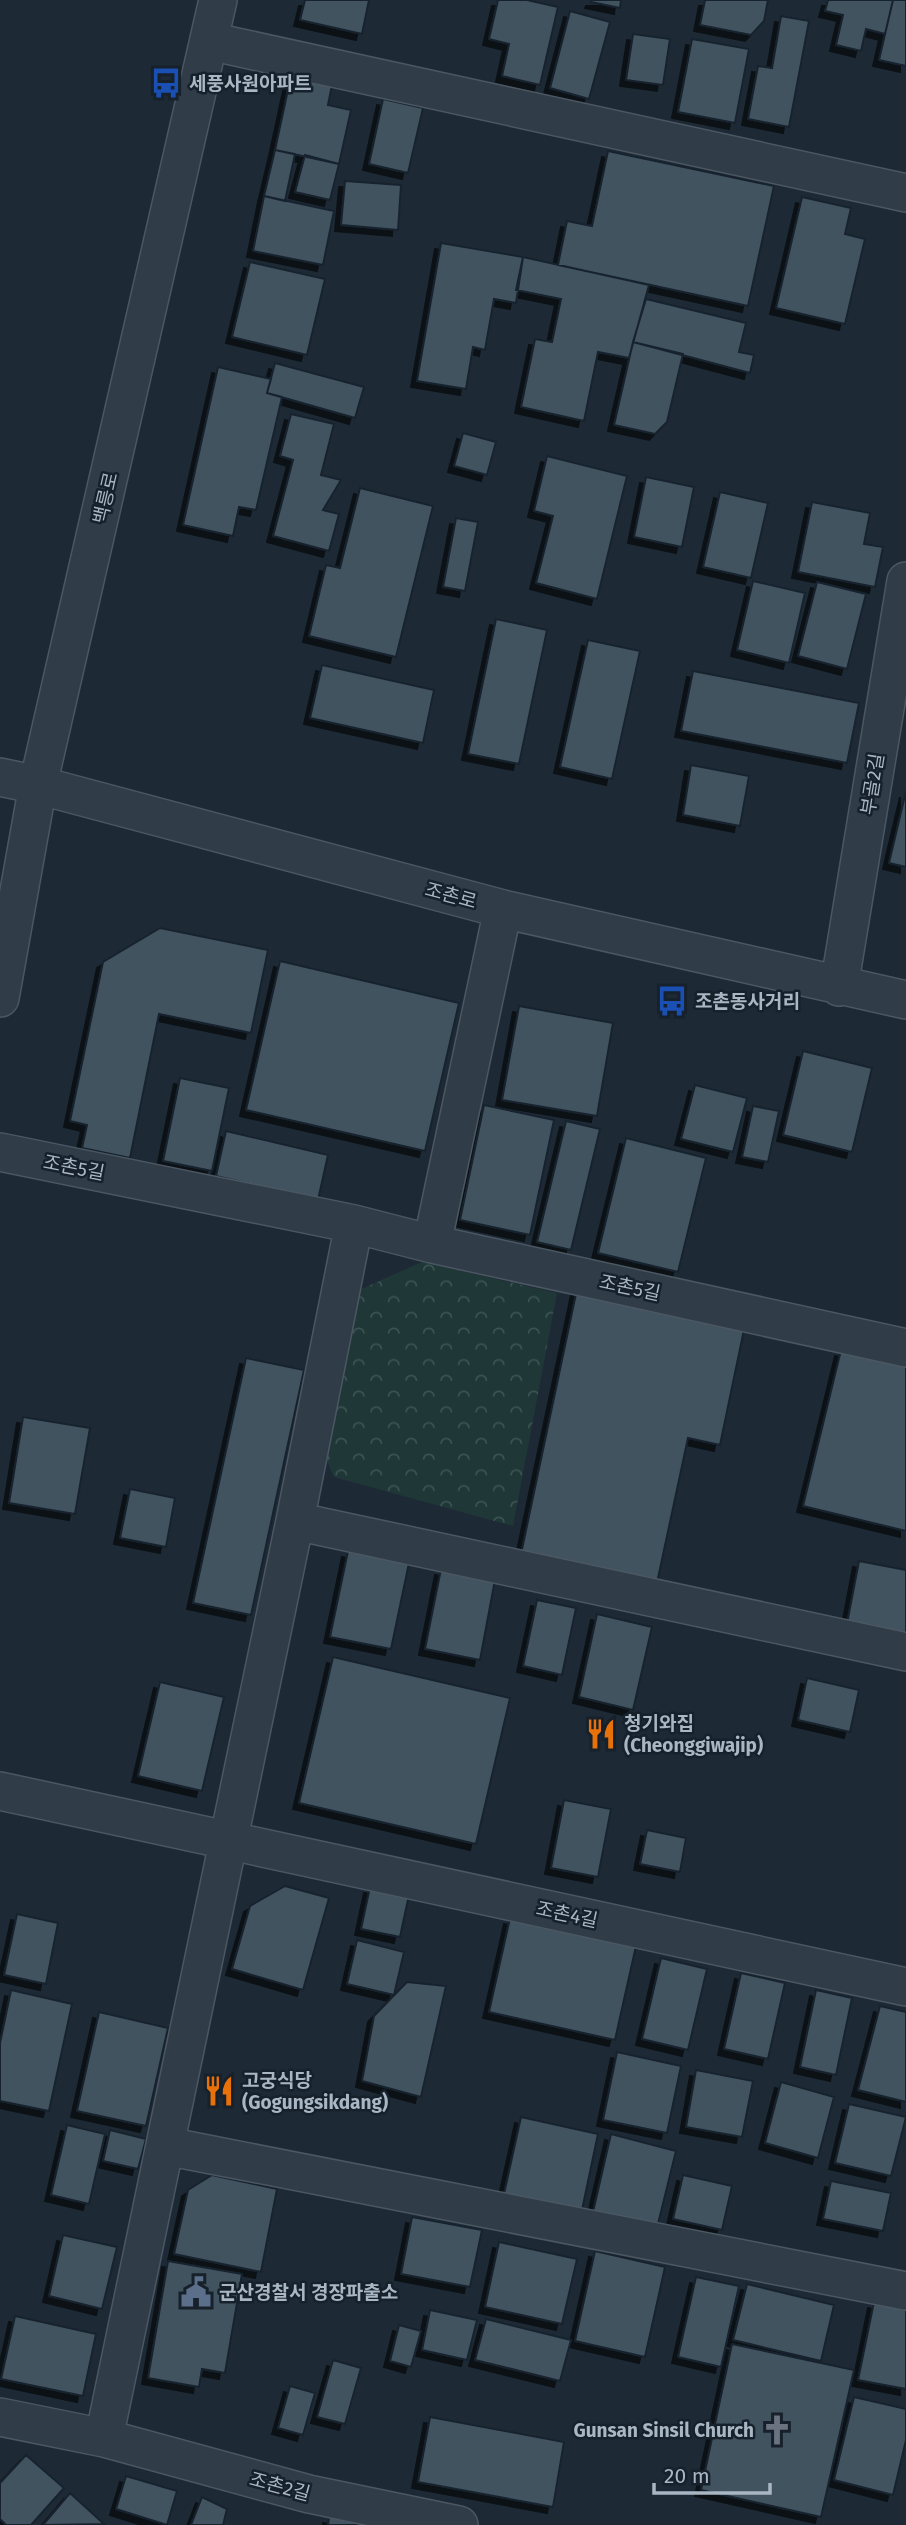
<svg xmlns="http://www.w3.org/2000/svg" width="906" height="2525" viewBox="0 0 906 2525" font-family="'Fira Sans','Noto Sans KR',sans-serif">
<defs>
<pattern id="forest-crowns" width="20" height="18" patternUnits="userSpaceOnUse" patternTransform="scale(1.75)"><rect width="20" height="18" fill="#1f3737"/><path d="M2 6a3 3 0 1 1 6 0M12 15a3 3 0 1 1 6 0" fill="none" stroke="#3d5252"/></pattern>
<filter id="shadow"><feDropShadow dx="-6" dy="6" stdDeviation="0" flood-color="#0009"/></filter>
</defs>
<rect width="100%" height="100%" fill="#1d2a36"/>
<!-- forest -->
<path fill="url(#forest-crowns)" d="M422 1262 557 1293 513 1526 334 1477 321 1448 357 1291Z"/>
<!-- building -->
<path fill="#425261" stroke="#18232d" stroke-width="2" filter="url(#shadow)" d="M305 0H369L362 34 300 20Z
M498 0H527L558 7 540 85 502 76 509 44 489 39Z
M592 0H621L620 8 591 2Z
M705 0H768L764 21 751 35 700 25Z
M828 0H893L885 34 866 29 861 51 836 45 843 15 825 11Z
M893 0H906V66L879 60Z
M570 11 610 22 589 99 550 88Z
M781 16 809 21 789 127 748 119 758 66 772 68Z
M633 34 670 39 663 85 626 80Z
M692 39 749 49 735 123 678 112Z
M292 71 333 80 328 105 351 110 339 164 275 150Z
M383 99 423 108 408 173 369 164Z
M275 150 295 154 285 201 264 196Z
M608 151 774 186 748 306 558 265 567 221 592 226Z
M305 155 339 164 330 200 295 192Z
M345 181 401 185 398 230 341 225Z
M264 196 334 211 323 265 253 251Z
M802 197 851 208 845 234 865 239 845 324 776 308Z
M441 243 523 257 516 303 494 299 485 350 473 347 466 389 417 381Z
M523 257 649 285 629 358 598 352 584 421 521 407 535 339 552 342 561 299 516 290Z
M250 262 325 279 307 355 232 337Z
M646 299 746 323 739 352 754 355 750 373 633 342Z
M633 342 683 354 667 422 655 434 614 425Z
M275 363 364 387 355 418 267 393Z
M218 367 271 379 267 393 282 397 256 510 239 507 233 536 183 525Z
M291 414 334 424 321 475 341 480 323 510 339 514 329 551 273 536 293 460 280 456Z
M463 433 496 442 487 475 454 466Z
M547 456 627 476 597 599 536 583 553 516 534 511Z
M646 477 694 487 682 547 634 537Z
M360 488 433 506 396 657 309 636 326 565 340 568Z
M720 492 768 503 751 578 703 567Z
M812 502 870 513 864 544 883 547 875 587 798 572Z
M456 518 478 522 465 591 443 587Z
M753 581 805 593 789 663 737 650Z
M817 582 866 594 847 669 798 656Z
M496 619 547 630 519 764 468 754Z
M588 640 640 651 612 779 560 767Z
M322 665 434 690 423 743 310 718Z
M693 671 859 703 847 763 681 731Z
M691 765 749 776 740 826 683 815Z
M906 791V867L889 863Z
M160 928 268 950 251 1033 159 1014 130 1158 82 1148 87 1125 70 1121 103 962Z
M280 961 459 1003 425 1151 246 1110Z
M519 1006 613 1023 597 1116 502 1100Z
M803 1051 872 1068 852 1152 783 1135Z
M180 1078 229 1088 212 1171 163 1161Z
M695 1085 747 1098 733 1152 681 1139Z
M484 1105 554 1120 530 1235 460 1220Z
M753 1106 779 1111 768 1162 742 1157Z
M566 1121 600 1129 571 1250 537 1242Z
M226 1131 328 1155 318 1200 216 1176Z
M626 1138 706 1158 678 1272 598 1253Z
M577 1289 745 1325 720 1445 688 1438 657 1583 521 1554Z
M841 1350 906 1366V1531L803 1506Z
M246 1358 304 1370 251 1615 193 1603Z
M23 1417 90 1428 75 1514 9 1503Z
M130 1489 175 1498 166 1547 120 1538Z
M348 1551 409 1563 391 1649 330 1637Z
M859 1561 906 1570V1646L845 1634Z
M441 1569 495 1580 480 1660 425 1649Z
M537 1600 576 1608 562 1675 523 1666Z
M597 1614 652 1627 633 1710 579 1697Z
M333 1657 510 1698 476 1844 299 1803Z
M807 1678 859 1690 850 1732 798 1720Z
M160 1682 224 1697 202 1791 138 1776Z
M564 1800 611 1809 598 1877 551 1868Z
M647 1830 686 1838 680 1872 640 1864Z
M285 1886 329 1898 303 1990 232 1969 250 1906Z
M370 1887 409 1895 400 1937 361 1929Z
M17 1914 58 1923 46 1984 4 1975Z
M510 1918 636 1946 615 2040 489 2012Z
M357 1940 404 1952 394 1995 347 1984Z
M661 1958 707 1969 688 2050 642 2039Z
M741 1973 785 1983 768 2059 724 2049Z
M407 1982 446 1986 421 2097 362 2081 374 2016Z
M11 1990 72 2004 49 2111 0 2101V2043Z
M816 1990 852 1998 836 2075 800 2067Z
M880 2006 906 2012V2102L858 2090Z
M99 2012 168 2028 146 2126 77 2111Z
M617 2052 681 2066 667 2133 603 2120Z
M696 2070 753 2081 742 2137 686 2127Z
M781 2082 834 2097 818 2158 765 2143Z
M849 2104 906 2117 891 2176 835 2163Z
M521 2117 598 2134 582 2210 504 2194Z
M67 2125 105 2134 89 2204 51 2195Z
M110 2130 146 2139 138 2169 103 2161Z
M611 2134 676 2151 657 2228 593 2212Z
M212 2175 277 2189 261 2272 174 2254 188 2190Z
M683 2175 732 2186 722 2230 673 2219Z
M831 2181 891 2193 883 2231 823 2219Z
M412 2217 482 2230 470 2287 401 2274Z
M63 2235 117 2247 102 2309 49 2296Z
M499 2242 577 2259 562 2324 485 2307Z
M595 2251 665 2267 645 2357 575 2341Z
M168 2261 242 2274 225 2373 202 2369 199 2387 148 2378Z
M696 2277 739 2286 721 2367 678 2357Z
M747 2284 834 2305 821 2361 733 2340Z
M874 2302 906 2308V2389L858 2380Z
M430 2310 477 2320 467 2360 422 2350Z
M15 2316 96 2334 83 2396 1 2379Z
M486 2319 571 2340 560 2381 475 2360Z
M399 2325 421 2331 411 2367 390 2361Z
M732 2344 854 2370 821 2517 701 2490Z
M333 2360 361 2368 345 2424 317 2417Z
M290 2386 315 2393 303 2435 278 2428Z
M854 2397 906 2409V2440L893 2495 834 2480Z
M430 2417 564 2442 553 2507 418 2482Z
M26 2455 64 2488 31 2525H6L0 2519V2483Z
M126 2476 177 2491 167 2525 116 2509Z
M70 2493 104 2524 43 2525Z
M202 2497 227 2509 223 2525H191Z
M329 2517 368 2525H328Z"/>
<g fill="none" stroke-linecap="round" stroke-linejoin="round">
<!-- minor casing -->
<g stroke="#4b5762" stroke-width="40">
<path id="minor" d="M209 41 906 193
M0 777 38 785 503 909 906 1000
M839 987 906 581
M0 998 38 785 218 0
M0 1152 354 1224 432 1244 906 1348
M432 1244 503 909
M295 1521 906 1652
M0 1791 906 1987
M166 2146 906 2291
M0 2417 104 2438 309 2494 459 2525
M104 2438 295 1521 354 1224"/>
</g>
<!-- minor -->
<use href="#minor" stroke="#303c47" stroke-width="37"/>
</g>
<!-- icons -->
<defs>
<g id="bus-bare" transform="scale(2.415)"><path d="M-5-6H5V4H4V6H2V4H-2V6H-4V4H-5ZM-3.5-4V0h7V-4ZM-3.5 1.2v1.5H-2V1.2ZM2 1.2v1.5H3.5V1.2Z" fill="#1a4fb4" stroke="#16212b" stroke-width="2.5" paint-order="stroke"/></g>
<g id="restaurant-bare" transform="scale(2.415)"><path d="M-5-6h1v4h1v-4h1v4h1v-4h1v5L-1.5 .5V6h-2V.5L-5-1ZM5-6V6H3V1.5H1.5Q1.5-4 5-6Z" fill="#e8710a" stroke="#16212b" stroke-width="2.5" paint-order="stroke"/></g>
<g id="civic-bare" transform="scale(2.415)"><path d="M-.6-6.5H3V-4.5H.6V-3L4-1V1h2V6H-6V1h2V-1L-.6-3ZM-1.2 2.5V6h2.4V2.5Z" fill="#5c6f8a" stroke="#16212b" stroke-width="2.5" paint-order="stroke"/></g>
<g id="church-bare" transform="scale(2.415)"><path d="M-1.2-6h2.4v3.5h3.3v2.4h-3.3V6h-2.4V-.1h-3.3v-2.4h3.3Z" fill="#6b7280" stroke="#16212b" stroke-width="2.5" paint-order="stroke"/></g>
</defs>
<g fill-rule="evenodd">
<use href="#bus-bare" x="166" y="83"/>
<use href="#bus-bare" x="672" y="1001"/>
<use href="#restaurant-bare" x="601" y="1734"/>
<use href="#restaurant-bare" x="219" y="2091"/>
<use href="#civic-bare" x="196" y="2292"/>
<use href="#church-bare" x="777" y="2430"/>
</g>
<g text-anchor="middle" stroke-width="5" stroke-linejoin="round" paint-order="stroke">
<!-- poi labels -->
<g font-size="19" font-weight="bold" fill="#a9b7c4" stroke="#16212b" text-anchor="start">
<text x="189" y="90">세풍사원아파트</text>
<text x="695" y="1008">조촌동사거리</text>
<text x="624" y="1730">청기와집<tspan x="624" dy="22">(Cheonggiwajip)</tspan></text>
<text x="242" y="2087">고궁식당<tspan x="242" dy="22">(Gogungsikdang)</tspan></text>
<text x="219" y="2299">군산경찰서 경장파출소</text>
<text x="754" y="2437" text-anchor="end">Gunsan Sinsil Church</text>
</g>
<!-- street labels -->
<g font-size="19" fill="#a9b7c4" stroke="#16212b">
<text transform="translate(105 498) rotate(-77)" y="7">백릉로</text>
<text transform="translate(872 784) rotate(-81)" y="7">부골2길</text>
<text transform="translate(451 895) rotate(15)" y="7">조촌로</text>
<text transform="translate(74 1167) rotate(11)" y="7">조촌5길</text>
<text transform="translate(630 1287) rotate(12)" y="7">조촌5길</text>
<text transform="translate(567 1914) rotate(12)" y="7">조촌4길</text>
<text transform="translate(280 2486) rotate(15)" y="7">조촌2길</text>
</g>
</g>
<!-- scale -->
<path d="M654 2483v10h116v-10" fill="none" stroke="#a9b7c4" stroke-width="3.5"/>
<text x="664" y="2483" font-size="21" fill="#a9b7c4" stroke="#16212b" stroke-width="5" paint-order="stroke">20 m</text>
</svg>
